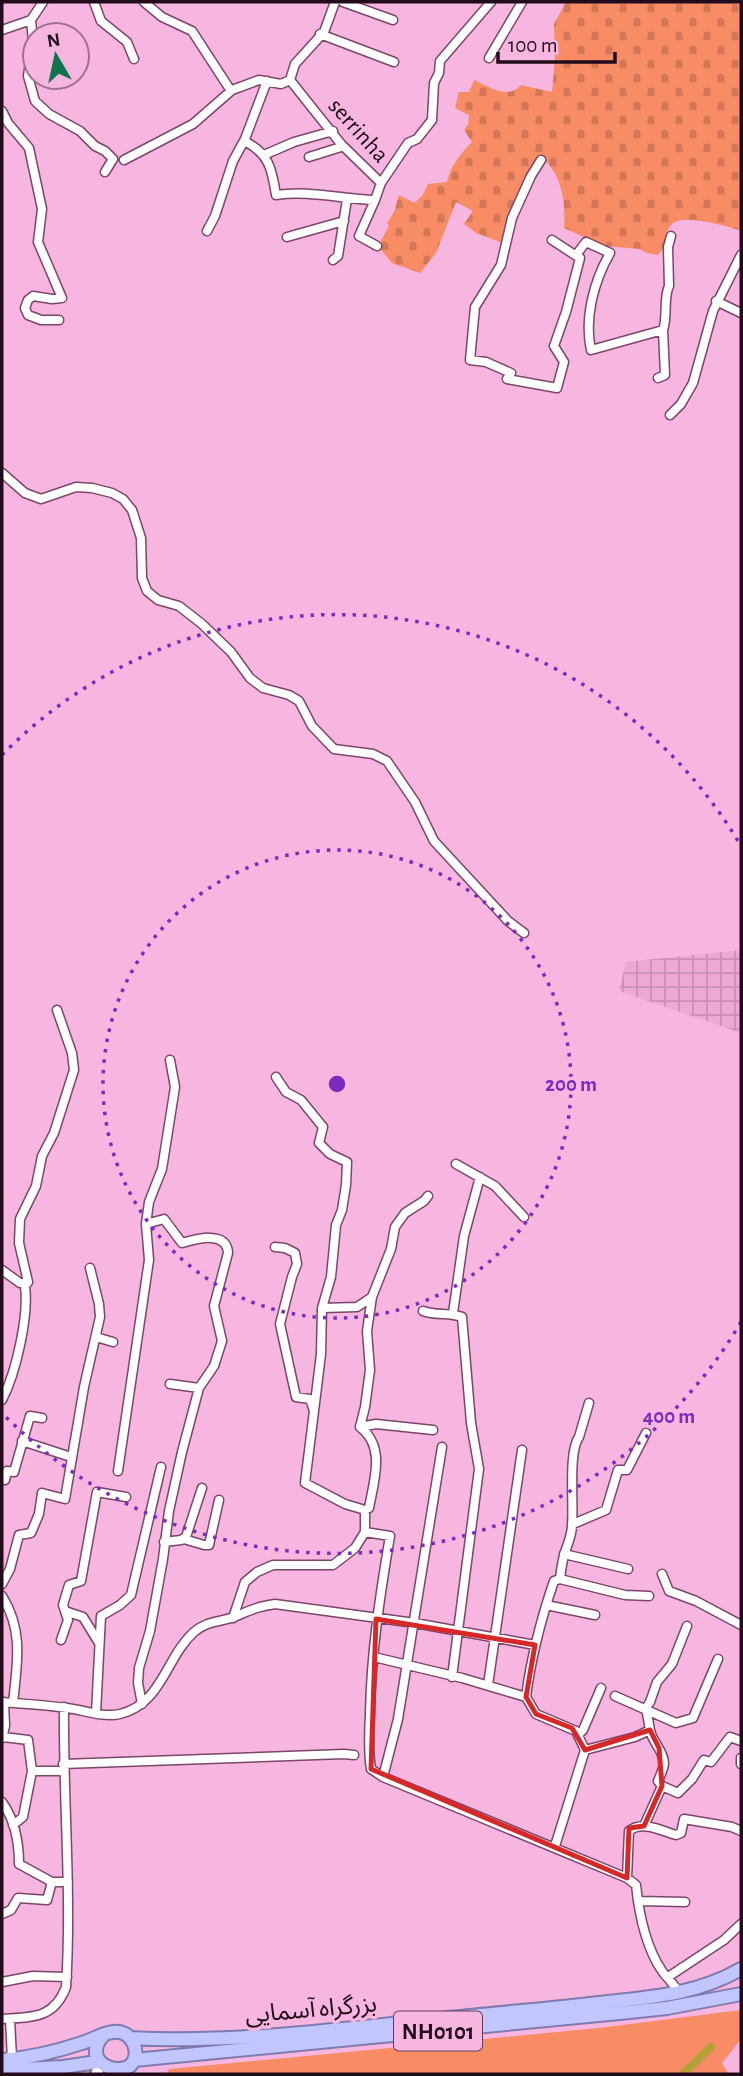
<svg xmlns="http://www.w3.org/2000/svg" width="743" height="2076" viewBox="0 0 743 2076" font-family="'Alegreya Sans','Noto Sans Arabic',sans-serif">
<defs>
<pattern id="industrial-grid" width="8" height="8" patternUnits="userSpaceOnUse" patternTransform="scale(1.75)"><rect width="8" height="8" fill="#eea8d6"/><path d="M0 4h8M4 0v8" fill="none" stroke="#cc8fb7"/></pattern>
<pattern id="cemetery-stones" width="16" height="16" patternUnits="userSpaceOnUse" patternTransform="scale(1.75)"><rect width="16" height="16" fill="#f78c65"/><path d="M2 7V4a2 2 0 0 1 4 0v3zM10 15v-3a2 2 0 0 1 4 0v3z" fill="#d37757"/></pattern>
</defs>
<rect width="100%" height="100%" fill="#f6b6df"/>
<!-- industrial -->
<path fill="url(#industrial-grid)" d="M741 950V1033L619 991 626 962Z"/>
<!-- green -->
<path fill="#f78c65" d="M741 2010V2039L722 2063 728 2074H167L169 2069 599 2028Z"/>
<!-- cemetery -->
<path fill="url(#cemetery-stones)" d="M566 2H741V231C728 226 681 213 671 225 664 233 668 245 658 255L647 253 640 249 604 246 564 228C566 202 562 173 540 156 523 179 508 214 503 243L476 233 464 224 473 211 456 202 436 253 420 273 392 263 378 246 389 226 387 223 394 212 399 195 414 203 422 196 428 184 447 182C451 166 459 155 472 142L464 130 468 125 469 115 455 108 459 92H469L474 80C490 87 508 100 521 85L552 92 555 58 554 24Z"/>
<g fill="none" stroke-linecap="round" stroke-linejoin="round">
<!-- canal -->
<path stroke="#b1a136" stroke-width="8" d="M683 2074 711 2047"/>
<!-- minor casing -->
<g stroke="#7c456a" stroke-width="11">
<path id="minor" d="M94 2 101 21 127 42 134 59
M144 2 162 17 192 31 231 91
M343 2 393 20
M31 20 33 41 28 76 35 101 49 114 80 131 95 146 105 151 113 159 105 172
M2 30 31 20 43 2
M320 34 394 62
M489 58 522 2
M290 80 295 64 324 32 335 2
M2 111 8 123 29 148 42 209 38 242 62 298 52 299 33 296 28 300 25 308 28 315 41 320H59
M244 141C269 153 272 169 276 195 309 190 341 199 375 200L381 183
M264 155 294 142 333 131
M309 157 341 147V144
M124 160 193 124 232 90 259 80 281 84 290 80 341 144 381 183 408 143 417 139 432 120 434 83 439 73 440 61 491 2
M541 160 531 176 512 218 501 265 475 307 470 360 486 362 511 373 507 379 557 388 564 362 554 346 566 312 580 258 576 255 586 242 610 253C594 281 584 318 591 350L663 330
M375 200 359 236 377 246
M207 231 215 216 233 161 245 139 267 81
M287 237 344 221
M552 240 578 257
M333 260 338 256 347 199
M716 301 741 313
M658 378 665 375 663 330C668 317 663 298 669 286L668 247 671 236
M670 415 681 404 693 383 713 311 741 255
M2 473 25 493 41 499 76 487 92 488 112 493 123 499 132 510 141 538 142 578 147 591 158 600 179 606 202 624 231 652 250 678 263 688 289 695 299 701 312 726 334 749 373 754 387 761 415 802 434 841 508 921 524 933
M276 1077 286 1092 301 1100 323 1127 319 1143 330 1154 347 1162 346 1185 342 1210 336 1225 331 1277 322 1308 321 1354 314 1411
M456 1164 495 1186 524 1217
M275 1247 285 1248 295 1253 297 1264 292 1277 280 1324 296 1397 310 1399 314 1411 305 1483 345 1504 365 1510
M2 1270 20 1283 28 1282
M322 1308 357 1307 372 1297
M423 1311C436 1316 449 1312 462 1317L471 1423 479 1469 452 1677
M453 1313 464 1236 480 1177
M96 1337 113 1342
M170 1384 199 1388
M2 1400C16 1373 29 1316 25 1286L28 1282 19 1243 20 1219 36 1186 42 1156 54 1133 74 1070 72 1053 57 1010
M360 1427 376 1424 433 1430
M22 1441 71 1457
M118 1471 149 1260 146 1224 149 1202 162 1169 175 1087 170 1060
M2 1479 5 1480 7 1471 14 1472 30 1416 42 1418
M573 1524 606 1510 618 1470H627L646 1433
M365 1532 390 1536C380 1595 371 1654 370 1714 369 1732 368 1751 371 1769L383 1777 627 1878 636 1885C639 1914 645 1946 662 1971 669 1981 674 1982 679 1994
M184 1539 204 1545H209L219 1500
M164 1542 181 1540 186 1537 202 1488
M564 1554 628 1569
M662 1574 669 1591 696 1601 741 1625
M560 1579 625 1595 649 1596
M2 1584 10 1569 19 1535 31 1533 39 1514 42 1493 65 1499 84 1387 100 1317 99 1304 90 1268
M2 1596C24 1631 17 1664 13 1703
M546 1605 595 1615
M65 1611 83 1617 99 1643
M233 1618 245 1582 257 1572 273 1565H333L355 1548 365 1532V1510L369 1508C374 1480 386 1447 360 1427L365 1407 370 1370 367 1331 372 1297 391 1249 395 1227 405 1213 424 1201 428 1196
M61 1640 68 1620 63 1605 69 1585 81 1581 97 1492 126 1497
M374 1657 462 1678 526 1697
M488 1685 522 1450
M615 1696 676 1723 693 1718 718 1659
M2 1702C23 1704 45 1705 67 1708 84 1710 103 1718 120 1714 162 1704 166 1657 194 1632 206 1621 220 1622 234 1617 251 1610 256 1607 275 1604L415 1623 535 1645
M142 1704 138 1683 139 1668 150 1631 163 1559 169 1511 182 1452 199 1388 214 1366 222 1341 214 1306 228 1253C227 1230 196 1239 182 1243L164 1219 146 1224
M96 1713 101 1616 120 1605 131 1595 161 1467
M650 1730 646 1708 650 1702 657 1682 672 1664 687 1626
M578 1735 583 1730 601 1688
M3 1737 28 1740 32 1771
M2 1738 5 1726 4 1702
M585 1750 635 1737 650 1730C652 1742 664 1751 664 1763 664 1768 660 1776 658 1781L662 1786
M741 1758V1764
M63 1764 344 1754 354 1755
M383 1777 398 1719 442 1447
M2 1802C15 1820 19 1842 19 1864L52 1882H68
M13 1825 23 1817 32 1771H63
M644 1826 662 1786 678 1793 692 1779 704 1760 711 1762 730 1737 741 1741
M555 1846 585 1750 576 1731 536 1714 526 1697C531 1658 541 1619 554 1581L560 1579C561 1570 562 1561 565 1552 568 1543 572 1535 572 1525 574 1505 568 1451 579 1437L589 1403
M627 1878 629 1831C642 1820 662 1831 676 1835L681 1833 684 1819 732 1827 741 1831
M639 1901 685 1902
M2 1914 11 1910 18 1898 47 1900 52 1882
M668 1977 724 1940 741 1924
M2 1982 33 1976 67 1977
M2 2019C32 2017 54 2019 66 1987 72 1894 63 1801 64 1707
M10 2019 12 2059"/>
</g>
<!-- secondary casing -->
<g stroke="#7c456a" stroke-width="14">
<path id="secondary" d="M96 2074 100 2066"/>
</g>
<!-- trunk casing -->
<g stroke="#807baf" stroke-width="16">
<path id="trunk" d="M130 2038C240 2044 351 2027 460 2017 509 2012 559 2008 608 2002 655 1997 700 1993 741 1969
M2 2060C30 2058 55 2052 82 2043 92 2040 103 2033 113 2032 131 2029 143 2052 130 2066 113 2076 83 2060 102 2037
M134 2060 620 2013 667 2008 741 1994
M2 2070 63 2067 97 2062"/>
</g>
<!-- minor -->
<use href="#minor" stroke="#fff" stroke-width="8"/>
<!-- secondary -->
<use href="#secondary" stroke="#fff" stroke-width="10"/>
<!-- trunk -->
<use href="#trunk" stroke="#c2c6ff" stroke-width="12"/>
</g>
<!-- marked area -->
<path fill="none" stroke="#d62828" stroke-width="5" stroke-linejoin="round" d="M376 1619 535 1645 526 1697 536 1714 572 1728 585 1750 650 1730 659 1748 662 1786 644 1826 629 1828 627 1878 371 1769Z"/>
<!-- distance rings -->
<g fill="none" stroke="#7b2cbf" stroke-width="3.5" stroke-dasharray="3.5 7">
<circle cx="337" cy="1084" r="234"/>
<path d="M741 1322A469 469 0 0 1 2 1413M2 755A469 469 0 0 1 741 846"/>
</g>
<g text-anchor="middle" stroke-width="7" stroke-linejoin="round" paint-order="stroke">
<!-- shield labels -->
<rect fill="#f6b6df" stroke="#623e56" stroke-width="2" x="394" y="2011.5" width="88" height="39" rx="5"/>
<g font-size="23" font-weight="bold" fill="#220b1b">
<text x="438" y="2039">NH0101</text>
</g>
<!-- street labels -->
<g font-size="24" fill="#220b1b" stroke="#f6b6df">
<text transform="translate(359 130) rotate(48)" y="8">serrinha</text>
<text transform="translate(311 2009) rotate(-5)" y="8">بزرگراه آسمایی</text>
</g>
</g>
<circle cx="337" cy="1084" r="10" fill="#7b2cbf" stroke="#f6b6df" stroke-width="3.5"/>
<g font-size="21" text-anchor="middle" font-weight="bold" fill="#7b2cbf" stroke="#f6b6df" stroke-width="7" stroke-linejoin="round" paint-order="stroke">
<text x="571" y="1091">200 m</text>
<text x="669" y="1423">400 m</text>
</g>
<!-- border -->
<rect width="743" height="2076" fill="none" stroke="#220b1b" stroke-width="7"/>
<!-- north arrow -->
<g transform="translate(56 56) rotate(351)"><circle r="33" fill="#f6b6df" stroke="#a17291" stroke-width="2"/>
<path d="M0-5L12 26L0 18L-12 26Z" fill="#0c754d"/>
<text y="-10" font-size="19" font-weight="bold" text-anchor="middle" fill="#220b1b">N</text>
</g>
<!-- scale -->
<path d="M498 52v10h117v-10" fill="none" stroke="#220b1b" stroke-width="3.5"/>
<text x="508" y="52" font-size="21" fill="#220b1b" stroke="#f6b6df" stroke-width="5" paint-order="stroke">100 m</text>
</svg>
